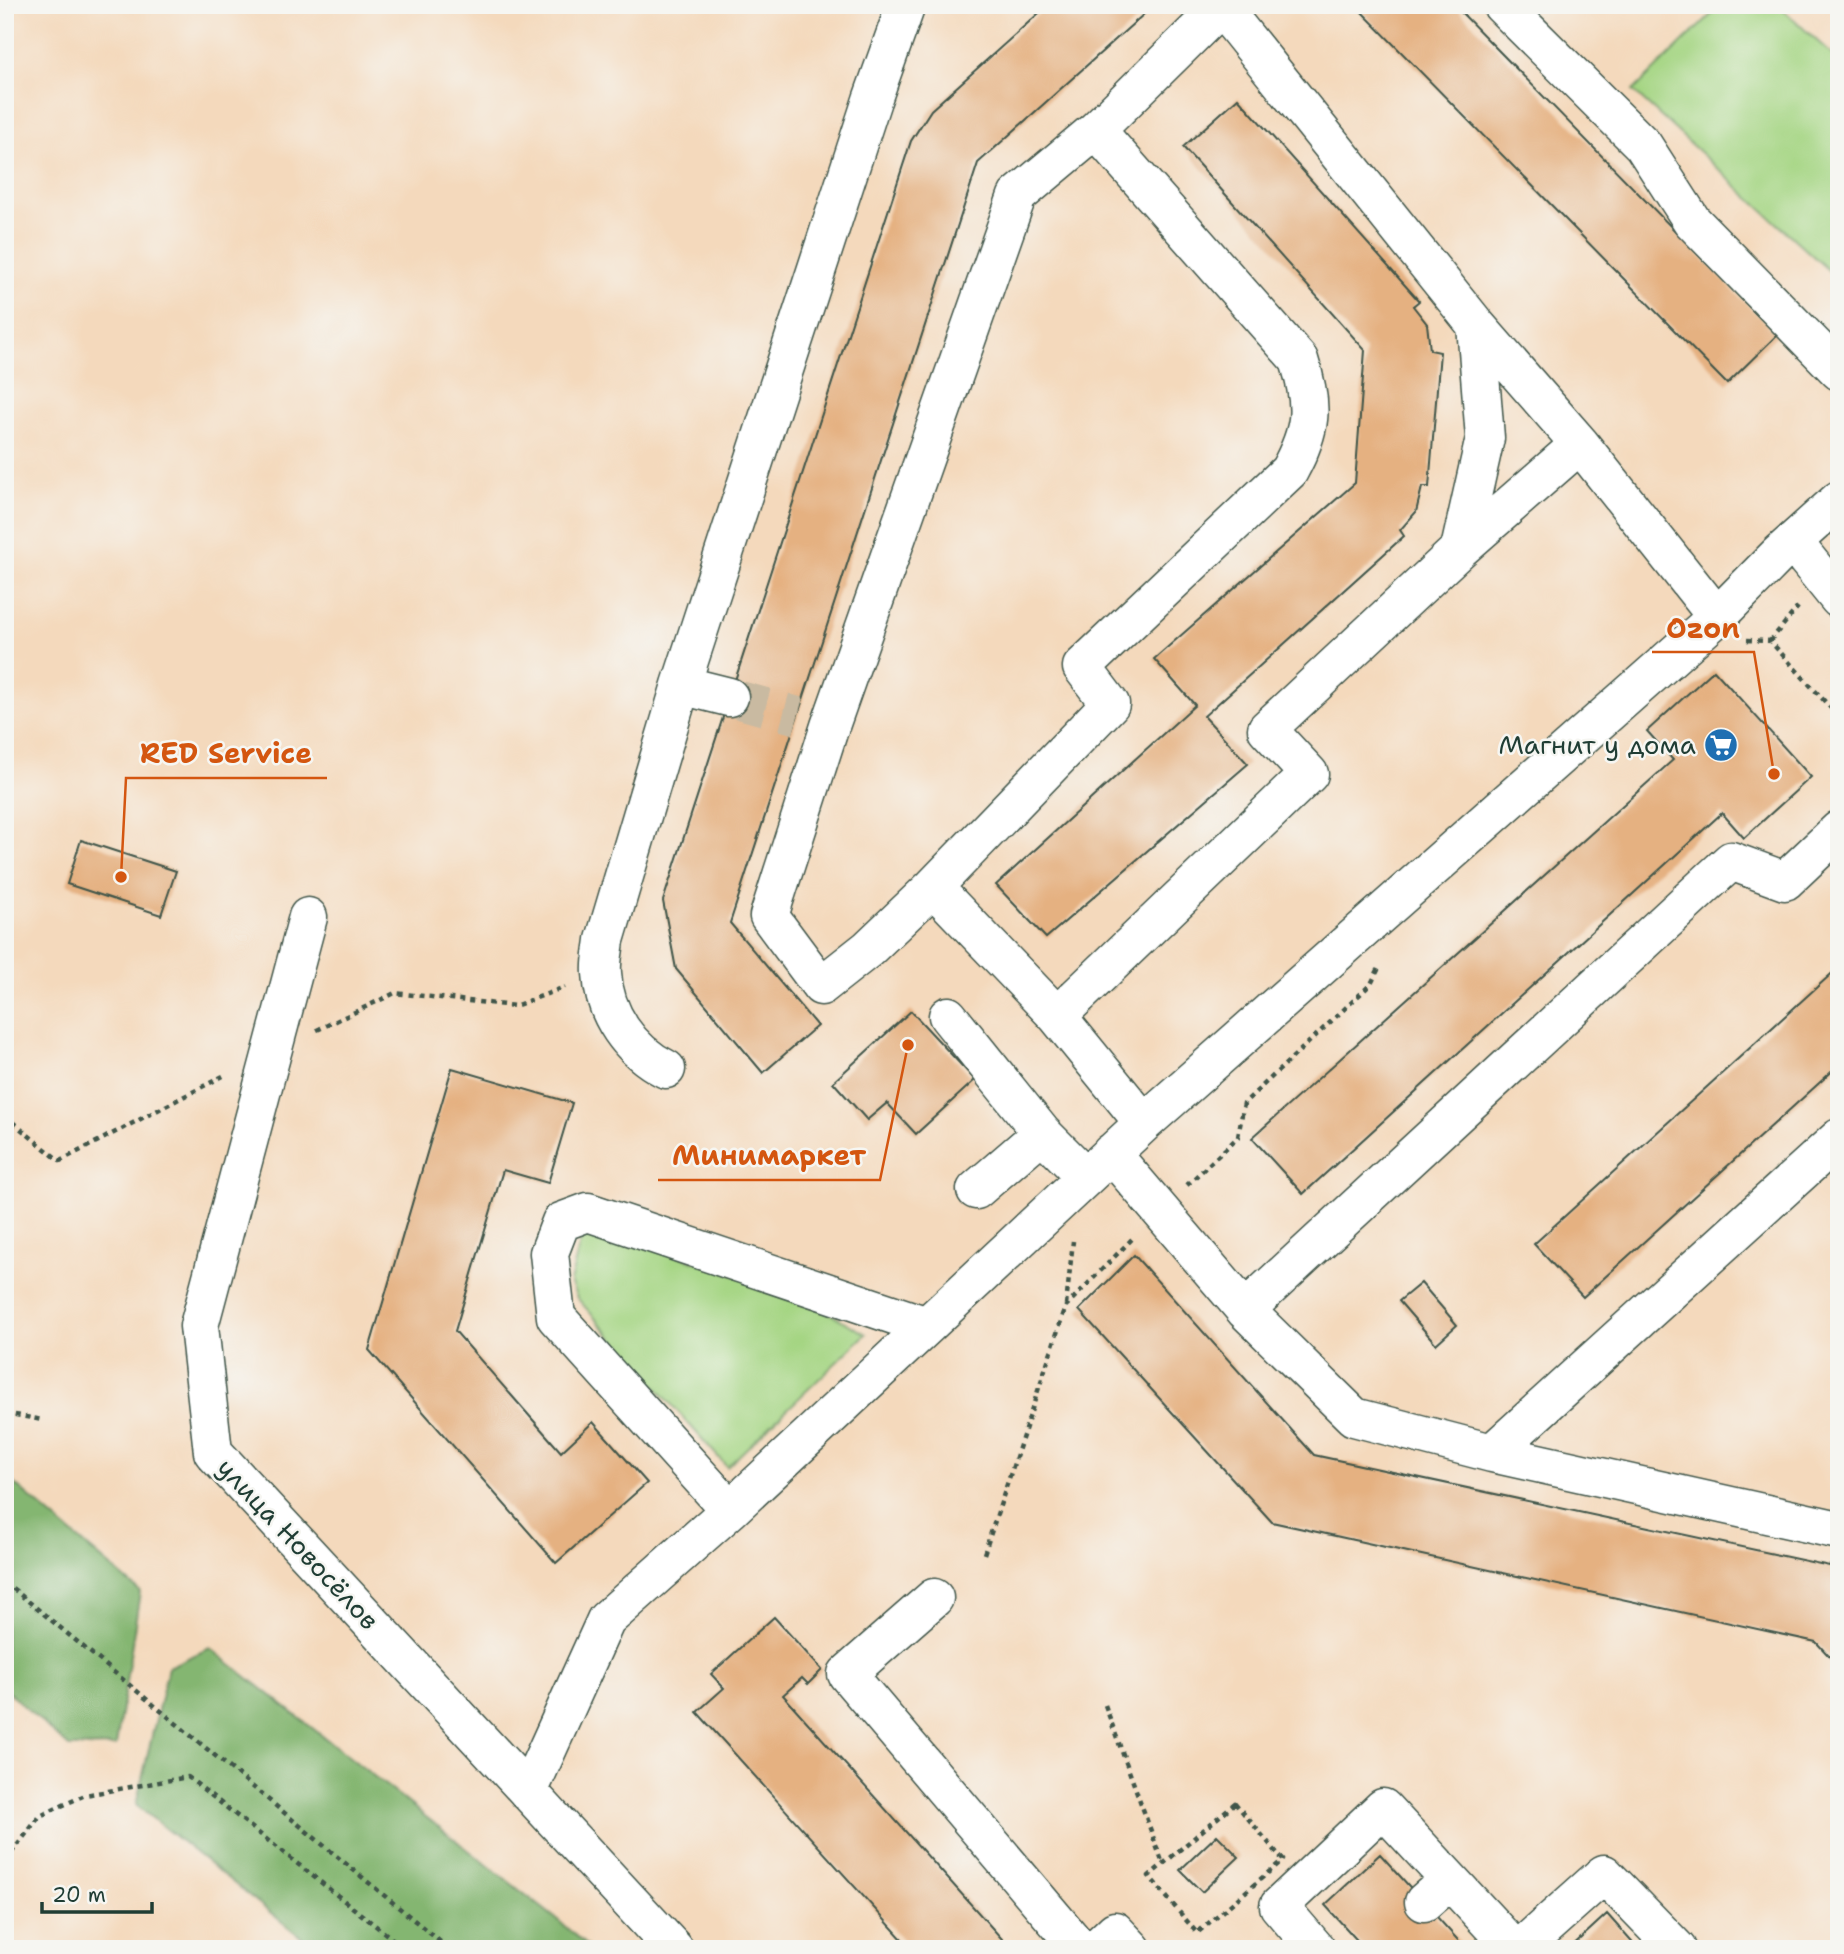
<svg xmlns="http://www.w3.org/2000/svg" width="1844" height="1954" viewBox="0 0 1844 1954" font-family="'Shantell Sans',sans-serif">
<rect width="100%" height="100%" fill="#f6f6f2"/>
<filter id="ink" filterUnits="userSpaceOnUse"><feTurbulence type="fractalNoise" baseFrequency=".0143" numOctaves="2"/><feDisplacementMap in="SourceGraphic" scale="14" xChannelSelector="R" yChannelSelector="G"/><feConvolveMatrix kernelMatrix="1 2 1 2 8 2 1 2 1" color-interpolation-filters="sRGB"/></filter>
<filter id="wash" filterUnits="userSpaceOnUse"><feTurbulence type="fractalNoise" baseFrequency=".00686" numOctaves="4" result="noise"/><feDisplacementMap in="SourceGraphic" scale="28" xChannelSelector="R" yChannelSelector="G"/><feGaussianBlur stdDeviation="1.57" result="paint"/><feColorMatrix in="noise" values="0 0 0 0 0 0 0 0 0 0 0 0 0 0 0 0 0 1.4 0 .05"/><feComposite in="paint" operator="in"/></filter>
<g filter="url(#wash)">
<rect width="100%" height="100%" fill="#f4d9bc"/>
<!-- green -->
<path fill="#a5d583" stroke="#62895c" stroke-width="2" d="M1721 5H1778L1839 61V280L1633 91Z
M596 1228 801 1297 866 1334 727 1467 577 1298 570 1282 583 1231Z"/>
<!-- forest -->
<path fill="#84b671" stroke="#527a52" stroke-width="2" d="M5 1476 140 1592 116 1746 69 1747 5 1689Z
M210 1648 559 1921 590 1949H316L136 1805 168 1667Z"/>
<g id="blocks">
<!-- building -->
<path fill="#e5b181" d="M1048 5H1154L978 163 730 923 817 1026 763 1073 676 969 663 901 911 141 931 110Z
M1355 5H1454L1777 335 1727 384Z
M1238 98 1419 301 1413 306 1427 324 1430 350 1440 352 1429 487H1422L1416 512 1400 530 1404 536 1204 716 1248 764 1046 938 996 885 1195 705 1154 659 1355 483 1365 350 1183 147Z
M1714 670 1811 777 1744 838 1722 813 1303 1194 1252 1138 1673 760 1647 731Z
M81 840 176 871 161 915 67 884Z
M1839 967V1065L1583 1297 1534 1244Z
M911 1011 975 1080 916 1134 887 1103 867 1120 833 1082Z
M452 1068 572 1103 548 1183 503 1170 455 1331 561 1452 593 1422 647 1483 556 1563 369 1350Z
M1134 1255 1314 1455 1839 1568V1667L1816 1642 1272 1522 1079 1310Z
M1421 1283 1457 1325 1436 1344 1399 1301Z
M774 1617 822 1670 808 1684 802 1678 783 1695 1011 1949H911L697 1712 724 1688 711 1674Z
M1217 1835 1239 1857 1202 1892 1180 1870Z
M1380 1854 1466 1949H1365L1325 1905Z
M1607 1914 1638 1949H1569Z"/>
</g>
</g>
<g filter="url(#ink)">
<use href="#blocks" fill-opacity="0" stroke="#3f5448" stroke-width="2"/>
<g fill="none" stroke-linecap="round" stroke-linejoin="round">
<!-- minor-tunnel -->
<path stroke="#c9baa1" stroke-width="38" stroke-dasharray="38 19" stroke-linecap="butt" d="M729 697 798 716"/>
<!-- minor casing -->
<g stroke="#3f5448" stroke-width="41">
<path id="minor" d="M1502 5 1643 145 1692 221 1839 371
M1221 7 1476 325 1580 444 1717 617
M1793 542 1839 599
M1460 549 1485 438 1476 325
M681 685 729 697
M933 887 1110 704 1082 667 1289 471C1312 429 1314 407 1299 360L1096 130
M308 917 199 1326 213 1452 674 1949
M948 1016 1042 1133 1086 1177
M1057 1016 1309 774 1267 729 1460 549 1580 444
M666 1069C630 1051 604 1014 602 973 601 962 604 950 605 940L681 685 872 100 906 5
M1144 1123 1057 1016 933 887 868 949 821 986 769 916 830 726 1017 196 1096 130 1223 5
M1111 1153 1245 1310 1354 1417 1492 1453 1839 1530
M976 1190 1042 1133
M1245 1310 1731 861 1785 881 1839 830
M1492 1453 1839 1138
M730 1510 556 1317 549 1253 561 1222 588 1212 927 1326
M934 1598 847 1674 1080 1949
M528 1792 606 1620 730 1510 1144 1123 1717 617 1778 555 1839 500
M1424 1902 1449 1880
M1096 1949 1115 1931 1132 1949
M1316 1949 1279 1906 1383 1808 1514 1949
M1520 1949 1604 1874 1677 1949"/>
</g>
<!-- path -->
<path stroke="#3f5448" stroke-width="4.5" stroke-dasharray="5 5" stroke-linecap="butt" d="M1747 640 1770 641 1839 717
M1770 641 1798 607
M317 1030 395 993 515 1006 565 987
M5 1116 60 1161 227 1074
M1187 1185 1238 1137 1244 1103 1371 984 1379 968
M1066 1305 1073 1241
M5 1413 42 1420
M984 1554 1066 1306 1133 1238
M5 1582 449 1949
M1105 1705 1163 1864
M1235 1803 1283 1860 1197 1933 1149 1876Z
M5 1861 40 1816 85 1795 188 1777 405 1949
M436 1949 441 1943"/>
<!-- minor -->
<use href="#minor" stroke="#fff" stroke-width="38"/>
</g>
</g>
<!-- icons -->
<defs>
<g id="supermarket-disc" transform="scale(1.75)"><circle r="9.5" fill="#1f6fb2" stroke="#f6f6f2"/><path d="M-6-5.5h2.5l.6 2H6L4.5 2H-2.5L-4.4-4H-6ZM-1.5 3.2a1.3 1.3 0 1 0 .1 0ZM3 3.2a1.3 1.3 0 1 0 .1 0Z" fill="#fff"/></g>
</defs>
<g fill-rule="evenodd">
<use href="#supermarket-disc" x="1721" y="745"/>
</g>
<g text-anchor="middle" stroke-width="5" stroke-linejoin="round" paint-order="stroke">
<!-- poi labels -->
<g font-size="26" fill="#1f3d34" stroke="#f6f6f2" text-anchor="end">
<text x="1696" y="754">Магнит у дома</text>
</g>
<!-- street labels -->
<g font-size="26" fill="#1f3d34" stroke="#f6f6f2">
<text transform="translate(298 1544) rotate(47)" y="9">улица Новосёлов</text>
</g>
</g>
<!-- callouts -->
<path fill="none" stroke="#d45610" stroke-width="2.5" d="M1774 774L1754 652H1652M121 877L126 778H327M908 1045L880 1180H658"/>
<g fill="#d45610" stroke="#f6f6f2" stroke-width="2.5">
<circle cx="1774" cy="774" r="7"/>
<circle cx="121" cy="877" r="7"/>
<circle cx="908" cy="1045" r="7"/>
</g>
<g font-size="28" text-anchor="middle" font-weight="bold" fill="#d45610" stroke="#f6f6f2" stroke-width="5" stroke-linejoin="round" paint-order="stroke">
<text x="1703" y="638">Ozon</text>
<text x="226" y="763">RED Service</text>
<text x="769" y="1165">Минимаркет</text>
</g>
<!-- margin -->
<rect width="1844" height="1954" fill="none" stroke="#f6f6f2" stroke-width="28"/>
<!-- scale -->
<path d="M42 1902v10h110v-10" fill="none" stroke="#1f3d34" stroke-width="3.5"/>
<text x="52" y="1902" font-size="21" fill="#1f3d34" stroke="#f6f6f2" stroke-width="5" paint-order="stroke">20 m</text>
</svg>
